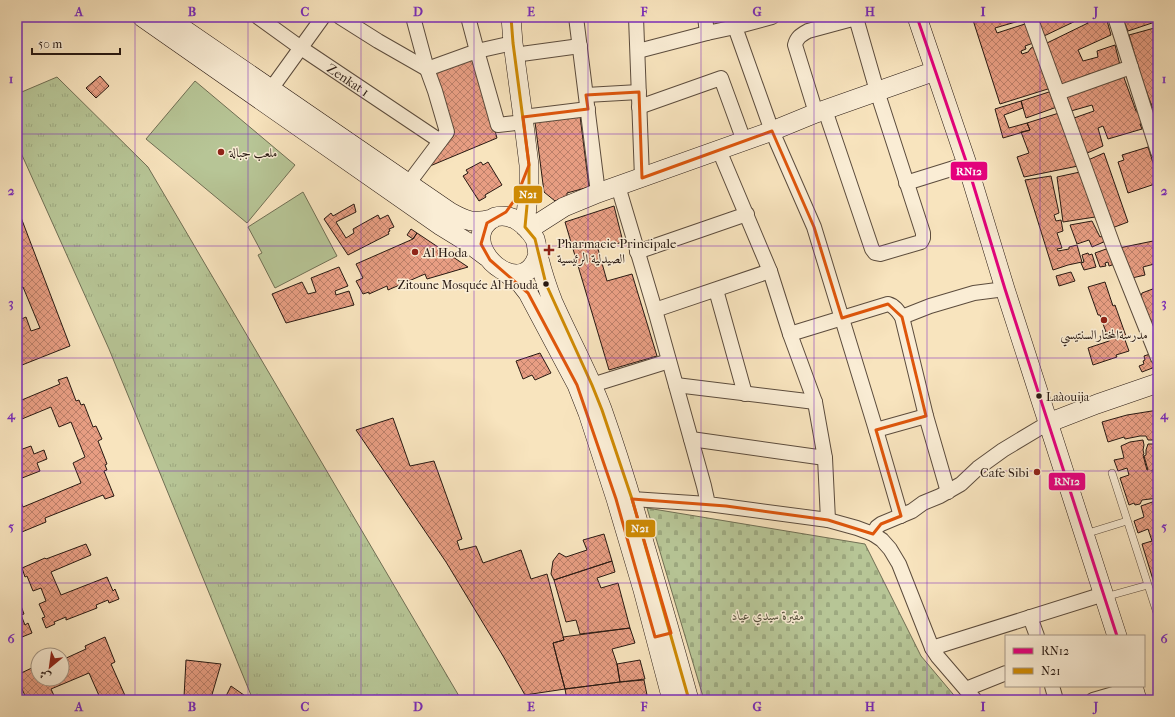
<svg xmlns="http://www.w3.org/2000/svg" width="1175" height="717" viewBox="0 0 1175 717" font-family="'IM FELL French Canon',Amiri,serif">
<defs>
<pattern id="grass-tufts" width="24" height="20" patternUnits="userSpaceOnUse"><rect width="24" height="20" fill="#b7c596"/><path d="M3 7l-1-3M5 7V3M7 7l1-3M15 17l-1-3M17 17v-4M19 17l1-3" fill="none" stroke="#9da980"/></pattern>
<pattern id="cemetery-stones" width="16" height="16" patternUnits="userSpaceOnUse"><rect width="16" height="16" fill="#b7c596"/><path d="M2 7V4a2 2 0 0 1 4 0v3zM10 15v-3a2 2 0 0 1 4 0v3z" fill="#9da980"/></pattern>
<pattern id="building-cross-hatch" width="8" height="8" patternUnits="userSpaceOnUse"><rect width="8" height="8" fill="#e89e83"/><path d="M0 0l8 8M0 8l8-8" fill="none" stroke="#bc806a"/></pattern>
</defs>
<rect width="100%" height="100%" fill="#f8e4be"/>
<filter id="stains"><feTurbulence type="fractalNoise" baseFrequency=".005" numOctaves="4"/><feColorMatrix values="0 0 0 0 .2 0 0 0 0 .09 0 0 0 0 .02 0 0 0 .5 -.17"/></filter>
<radialGradient id="worn" r=".72"><stop offset=".6" stop-color="#630" stop-opacity="0"/><stop offset="1" stop-color="#630" stop-opacity=".3"/></radialGradient>
<!-- grass -->
<path fill="url(#grass-tufts)" stroke="#706f54" d="M57 77 148 167 459 696 477 700H253L109 349 17 144V94Z"/>
<!-- cemetery -->
<path fill="url(#cemetery-stones)" stroke="#706f54" d="M647 508 865 544 921 656 958 700H704Z"/>
<!-- pitch -->
<path fill="#b7c596" stroke="#706f54" d="M195 81 295 165 247 223 146 139Z
M303 192 337 256 275 288 258 255 262 253 248 227Z"/>
<!-- building -->
<path fill="url(#building-cross-hatch)" stroke="#281912" d="M972 17H1025L1026 19 995 28 997 33 1028 23 1036 42 1025 46 1026 49 1021 51 1022 54 1028 52 1031 48 1037 45 1051 88 1000 104Z
M1036 17H1084L1044 36Z
M1085 17H1106L1111 35 1078 50 1083 61 1098 57 1097 51 1115 45 1120 65 1103 71 1089 74 1061 87 1047 43 1088 23Z
M1122 17H1158V21L1128 31Z
M1158 27V122L1142 80 1129 35Z
M474 57 497 138 430 166 446 143 453 137 434 69Z
M1123 75 1136 111H1138L1142 124H1140L1142 129 1108 139 1103 126 1098 128 1103 146 1085 154 1074 118 1094 111 1092 105 1071 111 1066 96Z
M100 76 109 86 96 98 86 88Z
M1052 91 1057 107 1026 118 1021 101Z
M1021 101 1023 108 1004 115 1009 128 1027 123 1030 130 1003 138 995 109Z
M1059 113 1078 166 1024 177 1017 157 1029 153 1021 132 1030 130 1027 123Z
M580 116 589 187 567 193V197L555 201 544 192 535 122Z
M1148 147 1158 178V183L1128 193 1118 162 1124 160 1122 155Z
M1104 153 1128 222 1112 228 1088 160Z
M481 162 483 165 488 162 502 185 485 195 486 197 479 201 463 176 468 173 466 170Z
M1080 172 1095 217 1063 222 1057 177Z
M1051 176 1059 213 1054 215 1056 221 1061 220 1063 231 1057 233 1062 248 1057 249 1058 251 1069 249V247L1077 245 1082 262 1068 265 1053 270 1025 180Z
M354 204 356 212 336 222 346 238 354 233 353 229 378 215 380 219 388 215 394 227 389 229 390 231 388 232 389 234 348 255 324 219 331 213 333 216Z
M614 206 623 242 598 249 607 281 632 274 657 356 609 370 565 222Z
M17 207 70 346 17 367V321L26 317 31 331 40 328 23 287 20 288 17 281Z
M1092 221 1100 237 1104 235 1106 241 1092 247 1089 240 1077 244 1070 225Z
M411 229 417 233 413 239 407 235Z
M417 233 468 267 427 279 425 274 388 290 387 286 369 294V292L363 294 356 281 363 278 356 264 413 239Z
M1158 240V263L1143 267 1145 275 1132 278 1119 248Z
M1109 248 1115 264 1109 266 1108 262 1105 263 1106 266 1100 267 1095 253Z
M1088 253 1089 255 1092 254 1096 267 1084 270 1081 263 1084 262 1082 255Z
M339 267 348 286 335 291 336 295 349 291 354 305 286 323 272 294 302 282 308 294 316 292 311 278Z
M1071 272 1075 281 1059 286 1056 276Z
M1105 282 1113 306 1115 305 1127 339 1125 340 1129 351 1116 355 1117 357 1093 365 1088 348 1109 341 1100 315H1098L1088 287Z
M1158 287V342L1140 298 1142 293Z
M540 353 551 373 535 380 532 375 523 379 516 361Z
M1150 354 1155 367 1142 372 1139 366 1144 364 1143 361 1145 360 1144 356Z
M67 377 76 401 79 400 81 405 84 404 93 427 96 426 102 439 98 441 107 464 105 465 107 470 104 471 114 496 105 499 103 495 45 518 46 522 17 534V491L23 507 81 483 73 463 85 457 71 422 59 427 51 407 17 421V402L60 384 58 380Z
M1158 410V440H1148L1146 436H1140L1125 439 1124 437 1108 442 1102 422 1127 415Z
M393 418 410 466 434 461 462 539 457 541 460 550 476 546 483 563 521 550 531 579 547 574 564 640 553 643 565 689 525 695 503 656 446 562 356 430Z
M1143 440 1144 445 1143 450 1144 454 1143 455 1147 470H1148L1144 456 1146 455V450L1148 444H1158V468L1152 470V471L1158 470V498L1142 500 1140 504 1135 505 1134 503 1129 505 1120 478 1129 475 1127 468 1118 471 1114 460 1124 458 1121 446 1130 442Z
M31 446 34 454 44 450 47 459 37 463 40 471 17 480V451Z
M1158 500V546L1154 547 1158 558V596L1142 544 1152 541 1148 529 1138 533 1134 521 1144 517 1141 506Z
M604 534 612 561 554 580 551 574 553 561 559 553 566 557 587 550 583 540Z
M86 544 91 555 51 572 61 595 107 577 113 591 115 589 119 599 109 603 108 600 96 605 97 608 66 620V617L54 622 55 624 46 628 42 618 45 617 39 604 46 601 41 588 33 591 27 576 25 577 22 568 45 558 46 559Z
M612 561 615 572 597 578 601 588 618 583 630 628 580 634 576 620 566 622 554 580Z
M17 595 24 614 21 615 25 625 28 623 32 633 22 637 20 632 17 633Z
M630 628 635 643 612 649 617 664 620 682 565 689 553 643 564 640 563 637Z
M105 637 115 662 111 664 127 700H101L89 673 51 689 56 700H30V699L27 700 17 678V675L36 666 38 670V679H62V660L86 649 85 646Z
M186 660 221 664 211 698 218 700H193V696L184 697Z
M640 660 645 679 620 682 617 664Z
M644 680 648 700H567L565 689 620 682Z
M231 686 251 700H224Z"/>
<g fill="none" stroke-linecap="round" stroke-linejoin="round">
<!-- lane casing -->
<g stroke="#5c4c3d" stroke-width="8">
<path id="lane" d="M1112 473 1158 616
M1085 534 1127 521
M1105 597 1148 585"/>
</g>
<!-- street casing -->
<g stroke="#5c4c3d" stroke-width="16">
<g id="street">
<path id="s1" d="M258 17 301 48 440 141"/>
<path d="M340 17 378 41 427 69 477 51 468 17"/>
<path d="M576 17 598 193"/>
<path d="M636 17 642 178"/>
<path d="M705 17 707 33 735 27"/>
<path d="M772 17 735 27 772 131 814 227 876 430 901 516"/>
<path d="M1030 17 1114 248 1158 358"/>
<path d="M1115 17 1158 152"/>
<path d="M513 43 477 51 498 125 524 122"/>
<path d="M638 51 707 33"/>
<path d="M514 55 580 46"/>
<path d="M271 89 323 17"/>
<path d="M1058 93 1131 67"/>
<path d="M586 95 639 92"/>
<path d="M639 107 721 78 744 141"/>
<path d="M816 113 795 45C797 37 801 35 808 31L856 18 877 91 923 233V238L921 242 880 254 875 253 872 249 825 110"/>
<path d="M523 117 588 109"/>
<path d="M906 183 967 164"/>
<path d="M408 184 447 132 435 91 427 69 413 17"/>
<path d="M618 186 655 310 704 486 708 504 828 520 857 528 873 534 882 540 890 549 899 564 932 648 938 657 975 700"/>
<path d="M637 252 747 214"/>
<path d="M716 290 745 394"/>
<path d="M655 310 770 271"/>
<path d="M902 317 930 306 974 293 1005 289"/>
<path d="M790 334 888 304C895 306 898 311 902 317L926 416 948 492"/>
<path d="M592 385 669 361"/>
<path d="M676 385 815 402"/>
<path d="M876 430 926 416"/>
<path d="M691 439 825 458 815 402 790 334 770 271 719 150"/>
<path d="M825 458 828 520"/>
<path d="M623 499H632L708 504"/>
<path d="M873 534 877 527 881 524 912 511 923 503 940 496 961 484 978 468 1003 450 1048 423"/>
<path d="M1030 617 1037 636"/>
<path d="M932 648 1104 594"/>
<path d="M1052 686 1056 700"/>
<path d="M966 689 1006 673"/>
<path d="M1093 700 1134 688"/>
</g>
</g>
<!-- secondary casing -->
<g stroke="#281912" stroke-width="20">
<path id="secondary" d="M142 17 441 226 467 242 487 257
M166 17 450 212C466 221 474 224 492 219
M511 17 513 43 523 117 529 165V184L525 227
M917 17 967 164 1005 289 1117 636
M528 230 564 207 598 193 772 131 816 113 935 71
M538 254C525 299 472 258 482 231 484 225 489 220 495 217 512 212 527 226 535 239 537 245 537 250 538 255 542 271 547 287 553 302 569 338 588 372 602 409 618 454 632 500 645 546 660 597 675 649 689 700
M505 272 521 284 528 293 577 385 588 413 616 499 643 590 672 700
M1048 423 1097 404 1158 383
M1133 686 1137 700"/>
</g>
<!-- lane -->
<use href="#lane" stroke="#faedd5" stroke-width="7"/>
<!-- street -->
<use href="#street" stroke="#faedd5" stroke-width="14"/>
<!-- secondary -->
<use href="#secondary" stroke="#faedd5" stroke-width="19"/>
<!-- bus-1 casing -->
<g stroke="#faedd5" stroke-width="6">
<path id="bus-1" d="M917 17 967 164 1005 289 1117 636"/>
</g>
<!-- bus-2 casing -->
<g stroke="#faedd5" stroke-width="6">
<path id="bus-2" d="M511 17 513 43 529 165V184L525 227 535 239 546 284 592 385 602 410 632 499 689 700"/>
</g>
<!-- bus-1 -->
<use href="#bus-1" stroke="#e5007d" stroke-width="3"/>
<!-- bus-2 -->
<use href="#bus-2" stroke="#ce8a04" stroke-width="3"/>
</g>
<!-- marked area -->
<path fill="none" stroke="#de560c" stroke-width="3" stroke-linejoin="round" d="M639 92 642 178 772 131 814 227 842 318 888 304 902 317 926 416 876 430 901 516 881 524 873 534 828 520 726 506 632 499 671 633 655 637 616 499 577 385 528 293 490 260 481 244 487 223 506 212 516 198 529 165 523 117 588 109 586 95Z"/>
<!-- grid -->
<path fill="none" stroke="#7b2cbf" stroke-width="1" stroke-opacity="0.55" d="M135 17V700M248 17V700M361 17V700M474 17V700M588 17V700M701 17V700M814 17V700M927 17V700M1040 17V636M17 134H1158M17 246H1158M17 358H1158M17 471H1158M17 583H1158M1040 686V700"/>
<!-- markers -->
<g fill="#8f2418" stroke="#faedd5" stroke-width="1.5">
<circle cx="221" cy="152" r="4"/>
<path d="M547 244h4v4h4v4h-4v4h-4v-4h-4v-4h4z"/>
<circle cx="415" cy="252" r="4"/>
<circle cx="1104" cy="320" r="4"/>
<circle cx="1037" cy="472" r="4"/>
</g>
<g fill="#281912" stroke="#faedd5" stroke-width="1.5">
<circle cx="546" cy="284" r="3.5"/>
<circle cx="1039" cy="396" r="3.5"/>
</g>
<g text-anchor="middle" stroke-width="3" stroke-linejoin="round" paint-order="stroke">
<!-- bus labels -->
<g font-size="12" fill="#281912" stroke="#faedd5" text-anchor="end">
<text x="538" y="289">Zitoune Mosquée Al Houda</text>
<text x="1046" y="401" text-anchor="start">Laàouija</text>
</g>
<!-- street labels -->
<g font-size="13" fill="#281912" stroke="#faedd5">
<text dy="5" stroke="none"><textPath href="#s1" startOffset="110">Zenkat 1</textPath></text>
</g>
<!-- poi labels -->
<g font-size="13" fill="#281912" stroke="#faedd5" text-anchor="start">
<text x="229" y="157">ملعب جبالة</text>
<text x="557" y="248">Pharmacie Principale<tspan x="557" dy="15">الصيدلية الرئيسية</tspan></text>
<text x="423" y="257">Al Hoda</text>
<text x="1104" y="339" text-anchor="middle">مدرسةالمختارالسنتيسي</text>
<text x="1029" y="477" text-anchor="end">Cafe Sibi</text>
</g>
<!-- park labels -->
<g font-size="13" font-style="italic" fill="#534d3a" stroke="#faedd5">
<text x="768" y="620">مقبرة سيدي عياد</text>
</g>
</g>
<g stroke="#faedd5" stroke-width="1.5">
<rect x="950" y="161" width="38" height="20" rx="4" fill="#e5007d"/>
<rect x="513" y="185" width="30" height="19" rx="4" fill="#ce8a04"/>
<rect x="1048" y="472" width="38" height="19" rx="4" fill="#e5007d"/>
<rect x="625" y="519" width="31" height="19" rx="4" fill="#ce8a04"/>
</g>
<g font-size="11" text-anchor="middle" font-weight="bold" fill="#fff">
<text x="969" y="175">RN12</text>
<text x="528" y="198">N21</text>
<text x="1067" y="485">RN12</text>
<text x="640" y="532">N21</text>
</g>
<!-- margin -->
<rect width="1175" height="717" fill="none" stroke="#f8e4be" stroke-width="44"/>
<!-- legend -->
<rect x="1005" y="635" width="140" height="52" fill="#faedd5" stroke="#a69887"/>
<rect x="1013" y="648" width="20" height="6" fill="#e5007d" stroke="#a69887"/>
<text x="1041" y="655" font-size="12" fill="#281912">RN12</text>
<rect x="1013" y="668" width="20" height="6" fill="#ce8a04" stroke="#a69887"/>
<text x="1041" y="675" font-size="12" fill="#281912">N21</text>
<!-- north arrow -->
<g transform="translate(50 667) rotate(209)"><circle r="19" fill="#faedd5" stroke="#a69887"/>
<path d="M0-3L7 15L0 10L-7 15Z" fill="#8f2418"/>
<text y="-6" font-size="11" font-weight="bold" text-anchor="middle" fill="#281912">ش</text>
</g>
<!-- scale -->
<path d="M32 48v6h88v-6" fill="none" stroke="#281912" stroke-width="2"/>
<text x="38" y="48" font-size="12" fill="#281912" stroke="#faedd5" stroke-width="3" paint-order="stroke">50 m</text>
<rect x="22" y="22" width="1131" height="673" fill="none" stroke="#7b2cbf" stroke-width="1.5"/>
<g font-size="13" text-anchor="middle" font-weight="bold" fill="#7b2cbf">
<text x="79" y="16">A</text>
<text x="192" y="16">B</text>
<text x="305" y="16">C</text>
<text x="418" y="16">D</text>
<text x="531" y="16">E</text>
<text x="644" y="16">F</text>
<text x="757" y="16">G</text>
<text x="870" y="16">H</text>
<text x="983" y="16">I</text>
<text x="1096" y="16">J</text>
<text x="11" y="83">1</text>
<text x="1164" y="83">1</text>
<text x="11" y="195">2</text>
<text x="1164" y="195">2</text>
<text x="11" y="307">3</text>
<text x="1164" y="307">3</text>
<text x="11" y="419">4</text>
<text x="1164" y="419">4</text>
<text x="11" y="531">5</text>
<text x="1164" y="531">5</text>
<text x="11" y="643">6</text>
<text x="1164" y="643">6</text>
<text x="79" y="711">A</text>
<text x="192" y="711">B</text>
<text x="305" y="711">C</text>
<text x="418" y="711">D</text>
<text x="531" y="711">E</text>
<text x="644" y="711">F</text>
<text x="757" y="711">G</text>
<text x="870" y="711">H</text>
<text x="983" y="711">I</text>
<text x="1096" y="711">J</text>
</g>
<rect width="100%" height="100%" filter="url(#stains)"/>
<rect width="100%" height="100%" fill="url(#worn)"/>
</svg>
